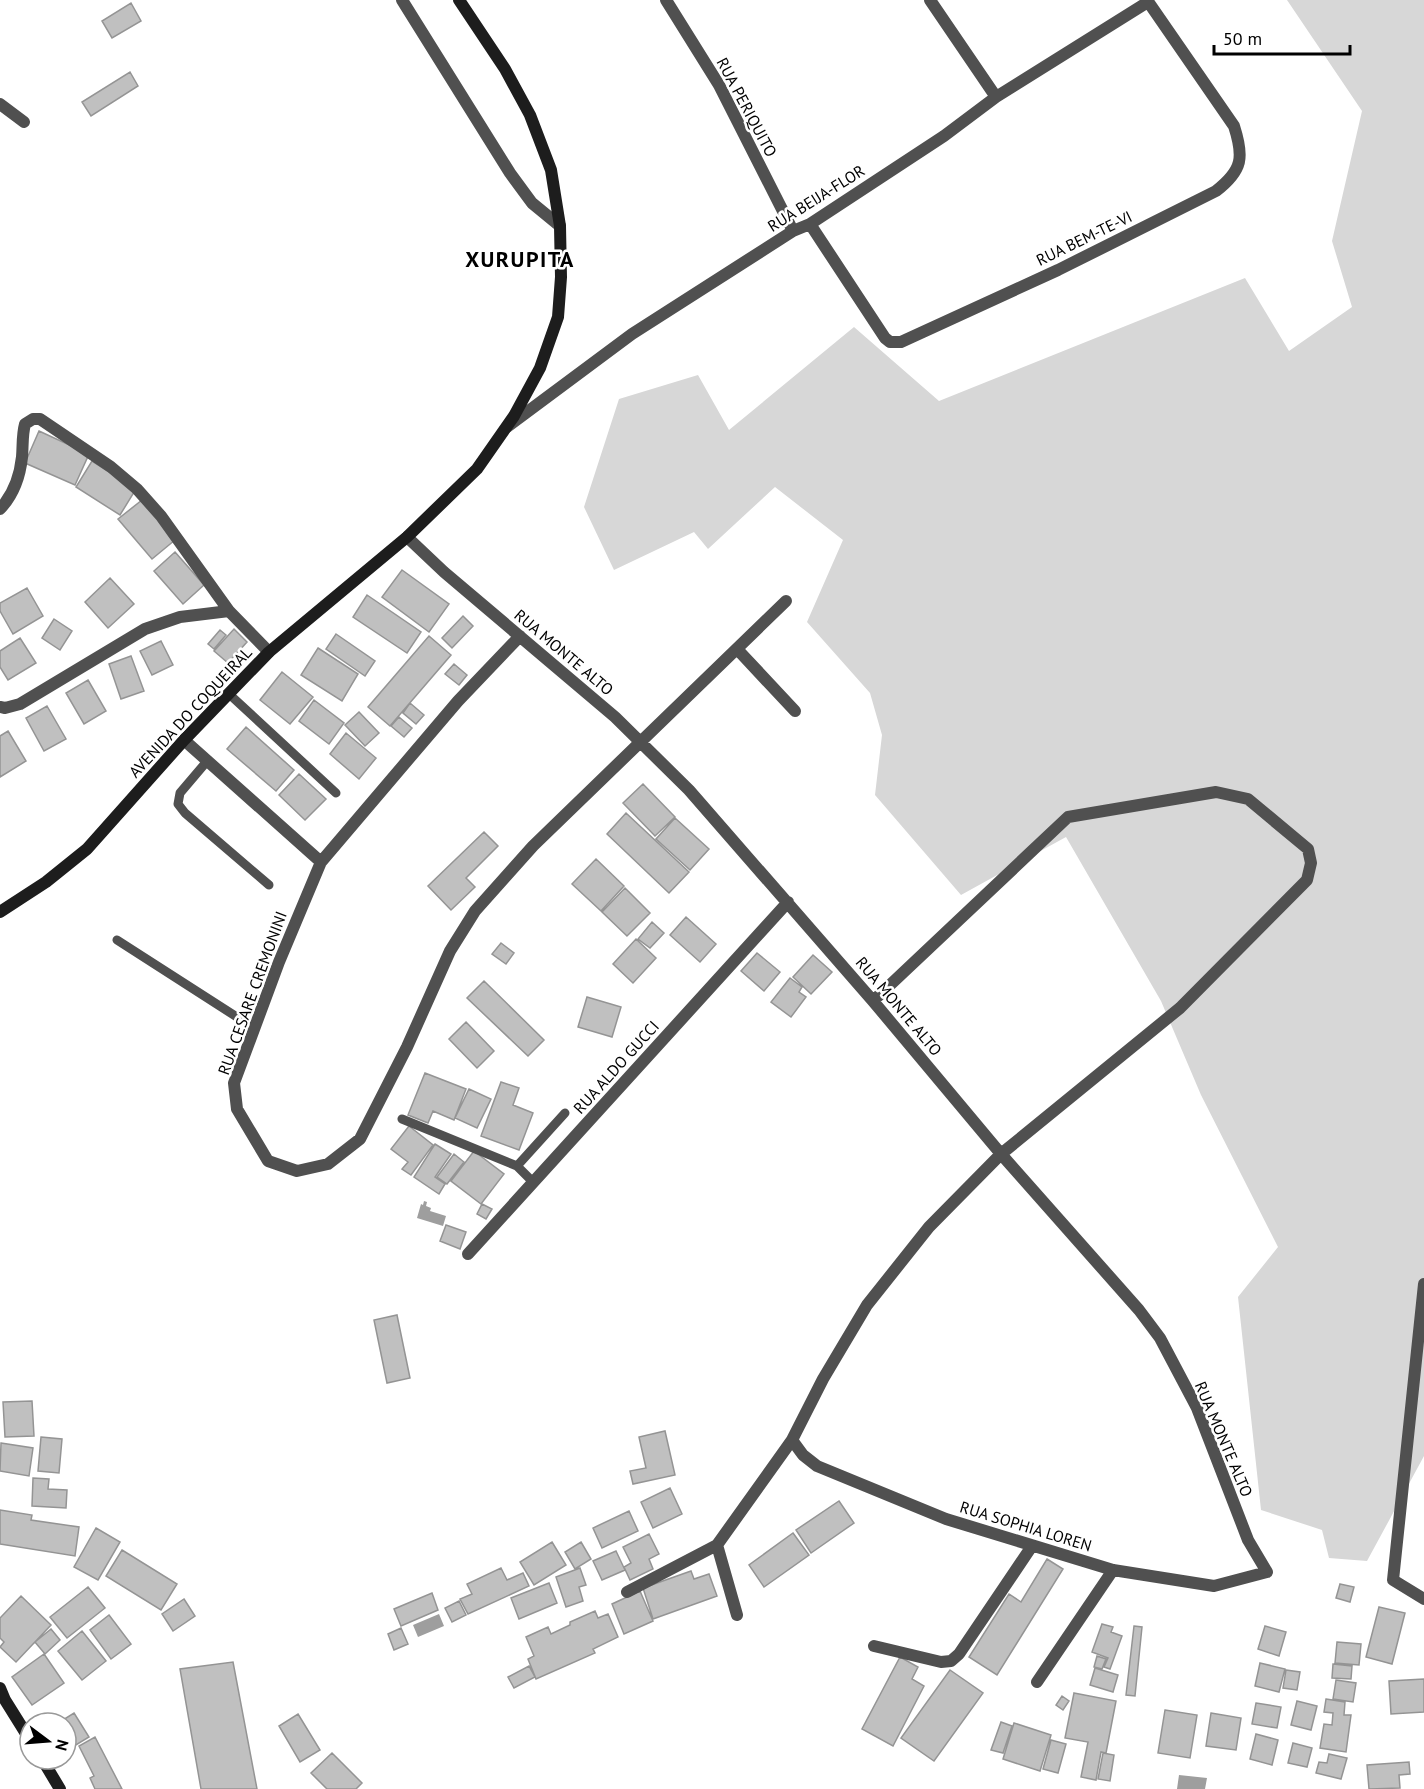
<svg xmlns="http://www.w3.org/2000/svg" width="1424" height="1789" viewBox="0 0 1424 1789" font-family="'PT Sans',sans-serif">
<rect width="100%" height="100%" fill="#fff"/>
<!-- green -->
<path fill="#d7d7d7" d="M1287 0H1424V1456L1367 1561 1329 1558 1322 1530 1261 1510 1238 1297 1278 1247 1201 1095 1161 1001 1066 837 961 895 875 795 882 735 870 693 807 622 843 540 775 487 708 549 694 532 614 570 584 507 619 399 698 375 729 430 854 327 939 401 1245 278 1289 351 1352 307 1332 241 1362 111Z"/>
<!-- water -->
<path fill="#9e9e9e" d="M424 1201 427 1202 426 1206 431 1208 430 1211 446 1216 443 1226 417 1218 421 1204 423 1205Z
M439 1614 444 1626 418 1637 413 1625Z
M1179 1775 1207 1778 1205 1789H1177Z"/>
<!-- building -->
<path fill="#c0c0c0" stroke="#949494" stroke-width="1.5" d="M131 3 141 21 112 38 102 21Z
M130 72 138 86 91 116 82 102Z
M39 431 89 454 75 485 25 463Z
M92 461 136 489 120 515 76 487Z
M142 500 175 540 152 559 118 519Z
M175 552 204 585 183 604 154 571Z
M402 570 449 604 429 632 382 597Z
M110 578 134 604 108 628 85 602Z
M27 588 43 616 13 634 0 611V603Z
M367 595 421 632 407 653 353 617Z
M463 616 473 626 452 648 442 638Z
M54 619 72 631 60 650 42 638Z
M234 629 247 642 228 663 214 651Z
M220 630 226 635 214 649 208 644Z
M336 634 375 661 365 676 326 649Z
M429 636 451 655 390 726 368 707Z
M20 638 36 663 8 680 0 667V651Z
M161 641 173 665 152 675 140 651Z
M318 648 358 674 342 701 301 675Z
M131 656 144 691 121 699 109 664Z
M454 664 467 675 459 685 445 674Z
M282 672 313 697 290 724 260 700Z
M88 680 106 711 84 724 66 693Z
M314 700 344 723 329 744 299 721Z
M410 703 424 715 416 724 403 713Z
M47 706 66 739 44 751 26 718Z
M359 712 379 733 365 746 345 725Z
M399 717 412 728 404 737 391 726Z
M246 727 294 770 276 791 227 749Z
M8 731 26 761 0 777V736Z
M346 733 376 758 359 779 330 754Z
M299 774 326 799 305 820 279 795Z
M643 784 675 817 655 836 623 803Z
M626 813 689 872 669 893 607 834Z
M675 818 709 849 690 870 656 839Z
M484 832 498 846 466 878 475 887 451 910 428 886Z
M596 859 624 886 601 911 572 884Z
M625 888 650 913 627 936 602 912Z
M686 917 716 944 700 962 670 935Z
M652 922 664 933 650 948 638 939Z
M636 939 656 958 633 983 613 964Z
M501 943 514 953 506 964 492 954Z
M757 953 780 972 764 991 741 971Z
M813 955 832 972 811 994 793 977Z
M790 978 802 987 799 992 806 997 791 1017 771 1002Z
M484 981 544 1040 528 1056 467 998Z
M587 997 621 1007 612 1037 578 1027Z
M466 1022 494 1051 477 1068 449 1039Z
M425 1073 466 1089 454 1120 433 1111 428 1123 408 1115Z
M501 1082 519 1088 513 1105 533 1113 519 1150 481 1136Z
M469 1089 491 1099 477 1128 455 1118Z
M409 1126 433 1145 411 1175 402 1169 408 1162 391 1149Z
M435 1144 451 1154 435 1177 445 1184 439 1194 414 1177Z
M474 1151 504 1174 481 1204 451 1181Z
M454 1154 464 1162 447 1184 437 1177Z
M482 1204 492 1209 486 1219 477 1214Z
M446 1225 466 1232 460 1249 440 1241Z
M397 1315 410 1378 387 1383 374 1320Z
M32 1401 34 1436 5 1437 3 1402Z
M665 1431 675 1475 633 1484 630 1471 646 1468 639 1437Z
M41 1437 62 1439 59 1473 38 1471Z
M1 1443 33 1448 29 1476 0 1471Z
M33 1478 49 1479 48 1489 67 1490 66 1508 32 1506Z
M670 1488 682 1514 653 1528 641 1502Z
M839 1501 854 1523 811 1553 796 1530Z
M0 1510 32 1515 31 1520 79 1527 75 1556 0 1544Z
M629 1511 638 1531 602 1548 593 1528Z
M96 1528 120 1542 98 1580 74 1567Z
M793 1533 809 1555 764 1587 749 1565Z
M649 1534 659 1554 649 1559 653 1569 630 1580 624 1567 631 1563 623 1547Z
M552 1542 566 1565 534 1585 520 1562Z
M581 1542 591 1559 575 1569 565 1552Z
M122 1550 177 1584 161 1610 106 1576Z
M616 1551 625 1570 602 1580 593 1561Z
M1047 1559 1063 1569 997 1675 969 1657 1009 1594 1021 1602Z
M501 1568 507 1580 523 1573 529 1586 468 1614 460 1599 472 1594 467 1584Z
M580 1568 586 1585 579 1587 583 1601 566 1607 556 1577Z
M691 1571 694 1579 709 1574 717 1596 653 1619 643 1588Z
M549 1583 557 1603 519 1619 511 1598Z
M1340 1584 1354 1587 1350 1602 1336 1598Z
M88 1587 105 1608 67 1638 50 1617Z
M640 1591 653 1621 624 1634 612 1604Z
M432 1593 438 1610 401 1626 394 1609Z
M21 1596 51 1625 16 1662 0 1647 4 1642 0 1638V1618Z
M184 1599 195 1616 173 1631 162 1614Z
M459 1601 466 1615 452 1622 445 1608Z
M1379 1607 1405 1613 1392 1664 1366 1657Z
M595 1611 598 1618 608 1614 618 1637 593 1649 595 1653 536 1679 528 1659 534 1656 526 1637 548 1627 551 1634 570 1625V1622Z
M109 1615 131 1644 111 1659 90 1630Z
M1102 1624 1113 1627 1111 1632 1122 1636 1110 1669 1104 1667 1108 1658 1092 1652Z
M1134 1626 1142 1627 1135 1696 1126 1695Z
M1265 1626 1286 1632 1279 1656 1258 1649Z
M401 1628 408 1644 394 1650 388 1634Z
M51 1629 60 1640 45 1654 35 1642Z
M82 1631 106 1661 82 1680 58 1651Z
M1337 1642 1361 1644 1359 1665 1335 1663Z
M44 1654 64 1683 32 1705 12 1677Z
M1097 1656 1106 1659 1102 1669 1094 1667Z
M900 1657 918 1667 912 1679 924 1686 893 1746 862 1729Z
M233 1662 257 1789H201L180 1669Z
M1260 1663 1285 1669 1279 1692 1255 1686Z
M1333 1664 1352 1666 1351 1679 1332 1678Z
M529 1666 535 1677 514 1688 508 1677Z
M1095 1668 1118 1675 1113 1692 1090 1685Z
M950 1670 983 1693 934 1761 901 1738Z
M1286 1670 1300 1672 1297 1690 1283 1688Z
M1424 1679V1712L1391 1714 1389 1681Z
M1336 1680 1356 1683 1353 1702 1333 1699Z
M1074 1693 1116 1701 1106 1753 1101 1752 1096 1780 1081 1777 1088 1742 1065 1738Z
M1062 1696 1069 1701 1063 1710 1056 1705Z
M1326 1699 1345 1702 1344 1715H1351L1346 1752 1320 1748 1324 1724 1332 1725 1333 1713 1324 1712Z
M1297 1701 1317 1706 1311 1730 1291 1725Z
M1256 1703 1281 1707 1277 1728 1252 1724Z
M1165 1710 1197 1715 1190 1758 1158 1753Z
M74 1713 89 1737 66 1751V1723H58Z
M1211 1713 1241 1718 1236 1750 1206 1746Z
M298 1714 320 1750 300 1762 279 1726Z
M1001 1722 1012 1726 1003 1753 991 1750Z
M1014 1723 1051 1735 1040 1771 1003 1759Z
M1256 1734 1278 1740 1272 1765 1250 1759Z
M95 1737 122 1789H95L90 1778 94 1776 79 1746Z
M1051 1740 1066 1744 1058 1773 1043 1769Z
M1293 1743 1312 1748 1307 1767 1288 1763Z
M332 1753 362 1783 356 1789H327L311 1773Z
M1103 1753 1114 1755 1110 1781 1098 1779Z
M1329 1754 1347 1758 1341 1779 1316 1773 1319 1762 1327 1763Z
M1409 1762 1410 1774 1399 1775 1400 1788 1369 1789 1367 1765Z"/>
<g fill="none" stroke-linecap="round" stroke-linejoin="round">
<!-- service -->
<path stroke="#505050" stroke-width="9" d="M229 694 336 793
M208 760 180 793 178 804 185 813 269 885
M117 940 254 1028
M402 1119 517 1166 533 1182
M517 1166 565 1113"/>
<!-- minor -->
<path stroke="#505050" stroke-width="12" d="M402 0 510 173 532 203 560 226
M666 0 719 85 793 231
M930 0 996 97
M0 104 24 122
M810 224 885 338 890 342H901L1058 270 1216 191C1243 170 1244 157 1234 126L1147 0
M507 427 632 334 793 231 810 224 944 136 996 97 1148 2
M0 509C14 494 20 476 22 457 23 445 22 435 25 424L33 419H40L111 467 137 489 161 516 229 611
M407 537 444 572 615 717 689 790 873 1001 1001 1154 1139 1310 1160 1338 1197 1408 1248 1540 1267 1572 1214 1586 1113 1570 946 1519 817 1466 803 1455 792 1440
M520 636 458 701 321 862 279 962 234 1083 237 1109 268 1161 297 1171 328 1164 360 1139 407 1047 450 951 475 911 533 846 786 601
M737 649 795 711
M0 707 5 708 20 704 145 629 180 617 229 611 269 652
M184 740 321 862
M468 1254 788 902
M1424 1284 1393 1580 1424 1599
M627 1592 717 1545
M737 1615 717 1545 792 1440 823 1379 867 1305 929 1227 1001 1154 1180 1008 1307 880 1311 863 1308 849 1248 799 1216 792 1068 817 873 1001
M874 1646 941 1662 951 1661 959 1654 1032 1546
M1037 1682 1113 1570"/>
<!-- secondary -->
<path stroke="#1d1d1d" stroke-width="12" d="M0 912 46 882 87 849 184 740 269 652 407 537 477 469 514 416 540 368 558 317 561 277 560 226 551 170 530 115 505 69 459 0
M0 1688 5 1700 30 1740
M42 1759 60 1789"/>
</g>
<g text-anchor="middle" stroke-width="5" stroke-linejoin="round" paint-order="stroke">
<!-- street labels -->
<g font-size="16" fill="#000" stroke="#fff">
<text transform="translate(747 107) rotate(62)" y="6">RUA PERIQUITO</text>
<text transform="translate(816 198) rotate(-32)" y="6">RUA BEIJA-FLOR</text>
<text transform="translate(1084 238) rotate(-26)" y="6">RUA BEM-TE-VI</text>
<text transform="translate(564 652) rotate(40)" y="6">RUA MONTE ALTO</text>
<text transform="translate(190 712) rotate(-47)" y="6">AVENIDA DO COQUEIRAL</text>
<text transform="translate(252 993) rotate(-70)" y="6">RUA CESARE CREMONINI</text>
<text transform="translate(899 1006) rotate(50)" y="6">RUA MONTE ALTO</text>
<text transform="translate(616 1067) rotate(-48)" y="6">RUA ALDO GUCCI</text>
<text transform="translate(1224 1439) rotate(67)" y="6">RUA MONTE ALTO</text>
<text transform="translate(1026 1526) rotate(17)" y="6">RUA SOPHIA LOREN</text>
</g>
<!-- district labels -->
<g font-size="22" font-weight="bold" letter-spacing="1.5" fill="#000" stroke="#fff">
<text x="520" y="267">XURUPITA</text>
</g>
</g>
<!-- north arrow -->
<g transform="translate(48 1741) rotate(106)"><circle r="28" fill="#ffffff" stroke="#999999" stroke-width="1.5"/>
<path d="M0-4.5L10 22L0 15L-10 22Z" fill="#000000"/>
<text y="-9" font-size="16" font-weight="bold" text-anchor="middle" fill="#000000">N</text>
</g>
<!-- scale -->
<path d="M1214 45v9h136v-9" fill="none" stroke="#000000" stroke-width="3"/>
<text x="1223" y="45" font-size="18" fill="#000000" stroke="#ffffff" stroke-width="4.5" paint-order="stroke">50 m</text>
</svg>
